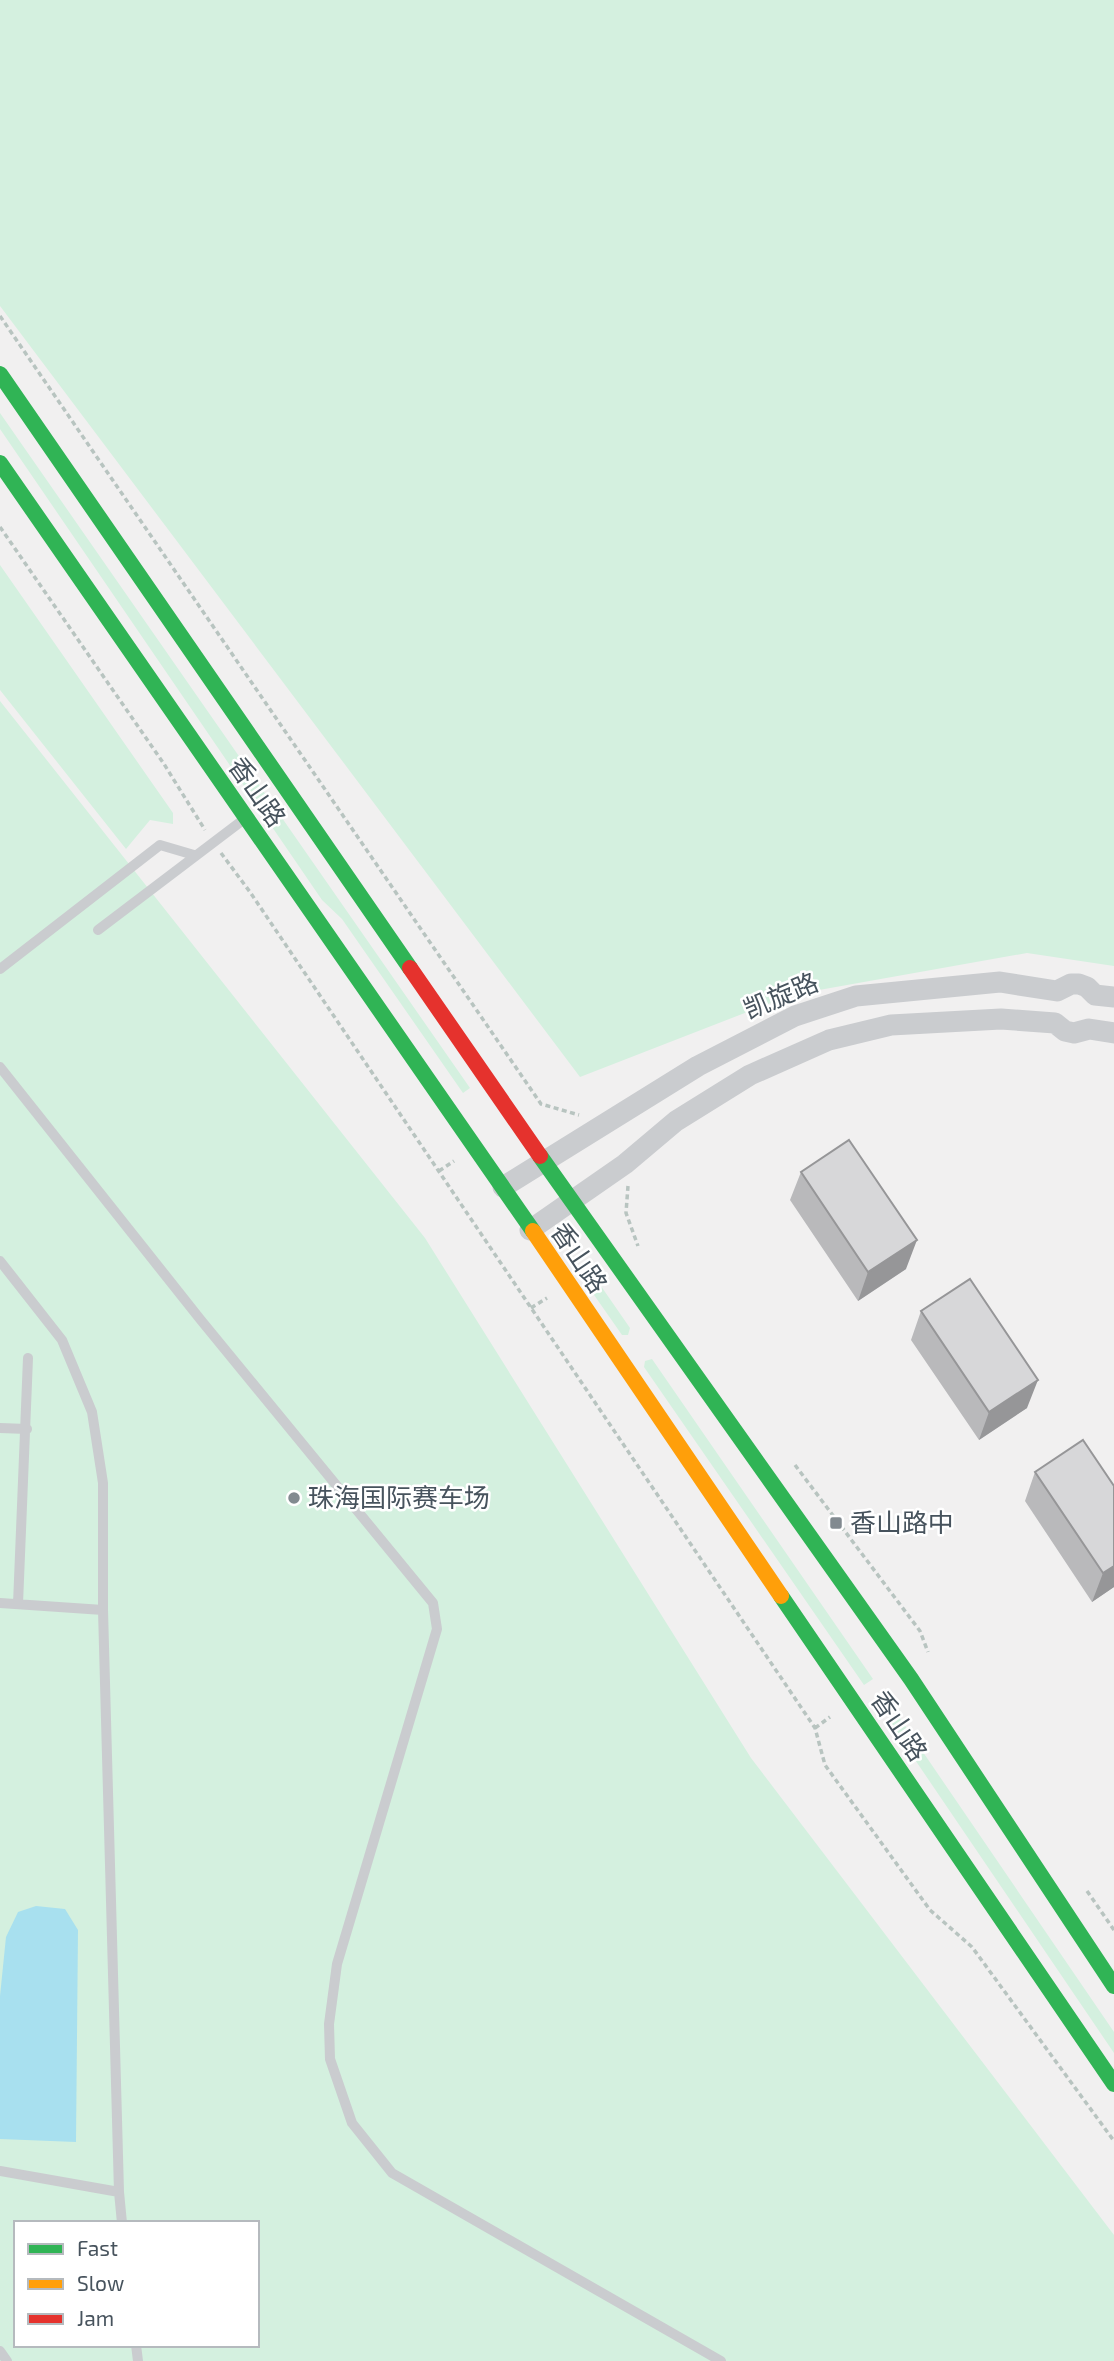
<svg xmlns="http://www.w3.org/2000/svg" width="1114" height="2361" viewBox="0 0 1114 2361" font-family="'Exo 2','Noto Sans SC',sans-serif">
<rect width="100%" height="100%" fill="#f1f0f0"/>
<!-- green -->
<path fill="#d4f0df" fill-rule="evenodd" d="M0 0H1114V966L1027 953 791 995 580 1077 0 306Z
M0 413 470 1088 463 1093 342 919 322 900 0 429Z
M0 565 173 813V824L150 820 126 849 0 690Z
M0 701 425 1238 751 1758 1114 2235V2361H0ZM16 2223H257V2345H16Z
M594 1276 630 1328 628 1335H622L585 1282Z
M652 1359 873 1679 864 1685 644 1367 645 1361Z
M897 1714 1114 2032V2053L888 1720Z"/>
<!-- water -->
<path fill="#a8e0ef" d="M36 1906 65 1909 78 1930 76 2142 0 2139V1996L6 1937 18 1912Z"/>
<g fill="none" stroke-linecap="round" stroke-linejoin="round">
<!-- path -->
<path stroke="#b8c4c0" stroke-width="3.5" stroke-dasharray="5 3.5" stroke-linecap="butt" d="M0 316 541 1104 579 1115
M0 527 164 764 205 830
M221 853 250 892 815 1728 825 1765 930 1910 972 1947 1114 2141
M439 1171 454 1161
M628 1186 626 1213 638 1246
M531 1308 547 1298
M795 1465 920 1631 928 1652
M815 1728 830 1717
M1087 1891 1114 1930"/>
<!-- lane -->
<path stroke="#cacccf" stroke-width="10" d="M98 930 243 820
M0 969 160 845 194 855
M0 1067 200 1319 433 1603 437 1629 337 1964 329 2024 330 2059 352 2123 392 2173 721 2361
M0 1261 62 1340 92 1412 103 1483V1610L119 2192 122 2223
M0 1428 27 1429
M0 1603 103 1610
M18 1604 28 1358
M0 2171 119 2192
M136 2345 138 2361
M0 2351 7 2361"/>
<!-- street -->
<path stroke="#cacccf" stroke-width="21" d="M503 1187 698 1066 795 1016 856 996 1000 982 1057 991 1071 984H1079L1087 987 1095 995 1114 997
M530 1230 625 1164 676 1121 750 1075 829 1040 891 1025 1001 1019 1055 1023 1065 1031 1074 1033 1089 1029 1114 1033"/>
<!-- fast -->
<path stroke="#30b455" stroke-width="16" d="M0 374 410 968
M0 463 533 1231
M540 1156 911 1679 1114 1986
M781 1596 1114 2084"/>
<!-- slow -->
<path stroke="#ff9f0a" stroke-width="16" d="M533 1231 781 1596"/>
<!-- jam -->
<path stroke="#e5322d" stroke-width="16" d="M410 968 540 1156"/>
</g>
<!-- wall -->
<path fill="#b9b9bb" d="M801 1172 906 1269 858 1301 790 1200Z
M921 1311 1027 1408 979 1440 911 1340Z
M1035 1472 1114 1486V1587L1092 1602 1025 1501Z"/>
<!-- shaded-wall -->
<path fill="#969698" d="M917 1240 906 1269 858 1301 868 1272Z
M1038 1380 1027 1408 979 1440 989 1412Z
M1114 1566V1587L1092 1602 1103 1573Z"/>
<!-- building -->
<path fill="#d7d7d9" stroke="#969698" stroke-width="2" d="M849 1140 917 1240 868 1272 801 1172Z
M970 1279 1038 1380 989 1412 921 1311Z
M1083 1440 1114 1486V1566L1103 1573 1035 1472Z"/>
<!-- markers -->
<g fill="#828a90" stroke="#fff" stroke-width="2.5">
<circle cx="294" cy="1498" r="7"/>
<rect x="829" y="1516" width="14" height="14" rx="3.5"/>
</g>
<g text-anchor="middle" stroke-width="5" stroke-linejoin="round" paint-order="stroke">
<!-- street labels -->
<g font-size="26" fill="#47535d" stroke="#fff">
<text transform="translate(257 792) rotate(55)" y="9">香山路</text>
<text transform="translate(781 996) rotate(-23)" y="9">凯旋路</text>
<text transform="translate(579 1258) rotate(56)" y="9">香山路</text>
<text transform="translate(899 1726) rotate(56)" y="9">香山路</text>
</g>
<!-- poi labels -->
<g font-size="26" fill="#47535d" stroke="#fff" text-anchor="start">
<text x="308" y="1507">珠海国际赛车场</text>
<text x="850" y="1532">香山路中</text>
</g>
</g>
<!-- legend -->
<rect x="14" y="2221" width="245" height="126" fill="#ffffff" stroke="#b5babe" stroke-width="2"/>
<rect x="28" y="2244" width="35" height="10" fill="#30b455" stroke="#b5babe" stroke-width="2"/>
<text x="77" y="2256" font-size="21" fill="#47535d">Fast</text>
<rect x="28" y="2279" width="35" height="10" fill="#ff9f0a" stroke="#b5babe" stroke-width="2"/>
<text x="77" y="2291" font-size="21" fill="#47535d">Slow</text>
<rect x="28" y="2314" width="35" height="10" fill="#e5322d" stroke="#b5babe" stroke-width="2"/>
<text x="77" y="2326" font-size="21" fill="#47535d">Jam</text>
</svg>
